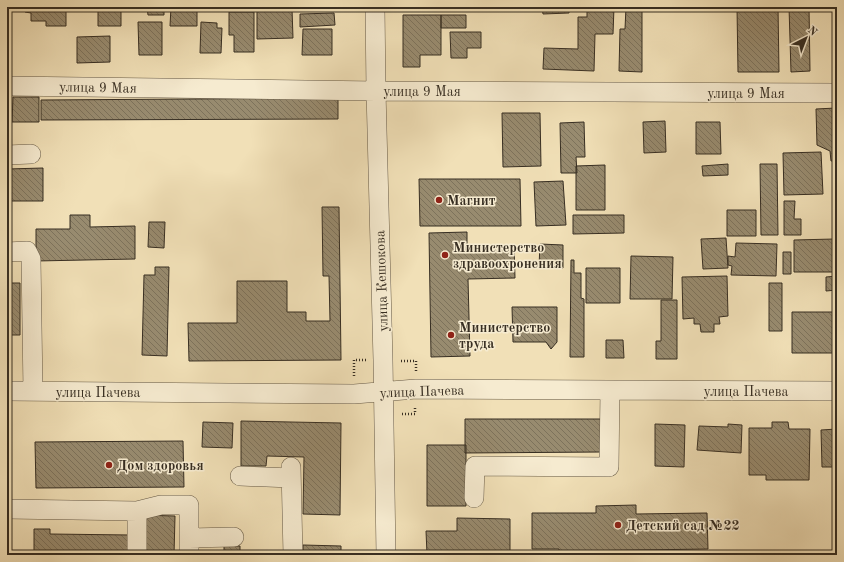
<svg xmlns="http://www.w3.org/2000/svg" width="844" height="562" viewBox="0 0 844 562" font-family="'Old Standard TT',serif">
<defs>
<pattern id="building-back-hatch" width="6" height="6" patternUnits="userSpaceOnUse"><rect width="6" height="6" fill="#988b6f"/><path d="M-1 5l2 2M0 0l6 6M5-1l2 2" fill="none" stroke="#7d725b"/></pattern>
</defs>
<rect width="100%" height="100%" fill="#f1e0b7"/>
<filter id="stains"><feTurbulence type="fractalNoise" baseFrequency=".005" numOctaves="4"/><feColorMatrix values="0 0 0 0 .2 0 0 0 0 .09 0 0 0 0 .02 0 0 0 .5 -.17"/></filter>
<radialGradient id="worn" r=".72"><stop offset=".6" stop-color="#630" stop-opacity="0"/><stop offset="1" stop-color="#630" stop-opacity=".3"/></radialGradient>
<!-- building -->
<path fill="url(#building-back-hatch)" stroke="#372e22" d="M25 7H66V26H46V21H31V13L25 12Z
M121 7V26H98V8Z
M147 7H164V15H148Z
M171 7H197V26H170Z
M310 7H336V9L310 10Z
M542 7H569V13L543 14Z
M587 7H614L613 34H595L594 71 543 69 544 48 578 49V17H587Z
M626 7H642V72L619 71 620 29H625Z
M737 7H778L779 72H738Z
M789 7H809L810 71 791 72Z
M292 9 293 38 257 39V10Z
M229 12H254V52H234V35H229Z
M334 13 335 25 300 27V14Z
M403 15H441V55H420V67H403Z
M441 15H466V28H441Z
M138 22H162V55H139Z
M201 22 217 23V28H222L221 53H200Z
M7 24H10V56H7Z
M303 29H332V55H302Z
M450 32H481V48H467V58H451Z
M110 36V62L77 63V37Z
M13 97H39V122H12Z
M338 98V119L41 120V100Z
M836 108 837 161H831L830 151 817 145 816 109Z
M502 113H540L541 166 503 167Z
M665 121 666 152 644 153 643 122Z
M584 122 585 157H576L577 173H561L560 123Z
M696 122H720L721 154H696Z
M821 152 823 194 784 195 783 153Z
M728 164V175L703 176 702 166Z
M760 164H777L778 235H761Z
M605 165V210H576V166Z
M43 168V201H7V169Z
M419 179H520L521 226H420Z
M563 181 566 225 536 226 534 182Z
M784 201H795L794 219H801V235H784Z
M322 207H339L341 360 189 361 188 323H237V281H287V312H306V321H330L329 276H323Z
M727 210H756V236H727Z
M70 215H90V227L135 226V259L36 261V229H70Z
M573 215H624V233L573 234Z
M149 222H165L164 248 148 247Z
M467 232V247L514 246 515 278 468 279 470 356 431 357 429 233Z
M726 238 728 268 703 269 701 239Z
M834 239V272H794V240Z
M736 243 777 244 776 276 731 275 732 266 728 265V256L735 257Z
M540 244 563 245V268L539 267Z
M783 252H791V274H783Z
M631 256 673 257 672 299H630Z
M571 260H574V273H581V298L584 299V357H570Z
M155 267H169L167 356 142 355 144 275H155Z
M586 268H620V303H586Z
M727 276 728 316 719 317 720 324H714V332H701L700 324H694V318L683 319 682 277Z
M837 276V290L826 291V277Z
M7 283H20V335H7Z
M769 283H782V331H769Z
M661 300H677V359H656V341H661Z
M512 307H557V342L551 349 546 342H513Z
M792 312H836L835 353H792Z
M606 340H623L624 358H606Z
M465 419H601V452L465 453Z
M241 421 341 423 340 515 303 514 304 457 267 456 266 466H241Z
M203 422 233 423 232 448 202 447Z
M772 422H788L789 429H810L809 480H766V475H749V428H772Z
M655 424 685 425 684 467 655 466Z
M728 424 742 425 741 453 697 450 699 426 728 427Z
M837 429 836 467H822L821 430Z
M183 441 184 487 36 488 35 442Z
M427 445H466V506H427Z
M636 505V514L707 513 708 549 572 551V555H559V549H532V513H596V506Z
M139 515 175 516 174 555H138Z
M457 518 510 519V555H418L427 554 426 531H457Z
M34 529H50V534L130 535V555H34Z
M303 545 341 546V555H303Z
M224 546H240V555H209V551H224Z"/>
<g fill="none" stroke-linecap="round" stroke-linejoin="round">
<!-- minor casing -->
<g stroke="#665a47" stroke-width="20">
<path id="minor" d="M375 7 376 91 383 360 386 555
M7 86 376 91 837 93
M7 155 31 154
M7 252 27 251 31 259 33 391
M7 391 354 394 416 389 837 391
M291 467 293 555
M240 476 291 478
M474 498 475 466 609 467 610 390
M7 509 137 511 161 505H189V555
M137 511V555
M189 538 234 537"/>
</g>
<!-- path -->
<path stroke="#372e22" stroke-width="2.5" stroke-dasharray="1 2" stroke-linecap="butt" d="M401 361H416V372
M354 376V360H366
M402 414H415V406"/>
<!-- minor -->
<use href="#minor" stroke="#f6ebd0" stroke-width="19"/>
</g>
<!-- markers -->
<g fill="#8f2418" stroke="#f6ebd0" stroke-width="1.5">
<circle cx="439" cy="200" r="4"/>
<circle cx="445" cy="255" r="4"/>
<circle cx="451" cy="335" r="4"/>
<circle cx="109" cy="465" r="4"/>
<circle cx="618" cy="525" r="4"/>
</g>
<g text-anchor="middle" stroke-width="3" stroke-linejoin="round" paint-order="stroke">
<!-- street labels -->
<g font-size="14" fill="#372e22" stroke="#f6ebd0">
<text transform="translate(98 87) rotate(1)" y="5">улица 9 Мая</text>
<text x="422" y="96">улица 9 Мая</text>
<text x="746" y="98">улица 9 Мая</text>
<text transform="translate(381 281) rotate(-92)" y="5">улица Кешокова</text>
<text transform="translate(422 391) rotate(-2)" y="5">улица Пачева</text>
<text x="746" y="396">улица Пачева</text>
<text x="98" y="397">улица Пачева</text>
</g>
<!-- poi labels -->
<g font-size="14" font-weight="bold" fill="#372e22" stroke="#f6ebd0" text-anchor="start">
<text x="447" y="205">Магнит</text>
<text x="453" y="252">Министерство<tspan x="453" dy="16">здравоохронения</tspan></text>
<text x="459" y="332">Министерство<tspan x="459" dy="16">труда</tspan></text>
<text x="117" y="470">Дом здоровья</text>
<text x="626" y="530">Детский сад №22</text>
</g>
</g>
<!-- margin -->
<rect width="844" height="562" fill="none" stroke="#f1e0b7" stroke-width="24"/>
<rect x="8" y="8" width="828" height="546" fill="none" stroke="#372e22" stroke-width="2"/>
<rect x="12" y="12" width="820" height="538" fill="none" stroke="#372e22"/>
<!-- north arrow -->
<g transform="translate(806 38) rotate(42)" stroke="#f6ebd0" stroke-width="3" paint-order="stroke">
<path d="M0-3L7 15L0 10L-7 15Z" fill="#372e22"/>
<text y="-6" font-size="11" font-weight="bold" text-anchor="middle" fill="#372e22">N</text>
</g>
<rect width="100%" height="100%" filter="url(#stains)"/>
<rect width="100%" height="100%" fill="url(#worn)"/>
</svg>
